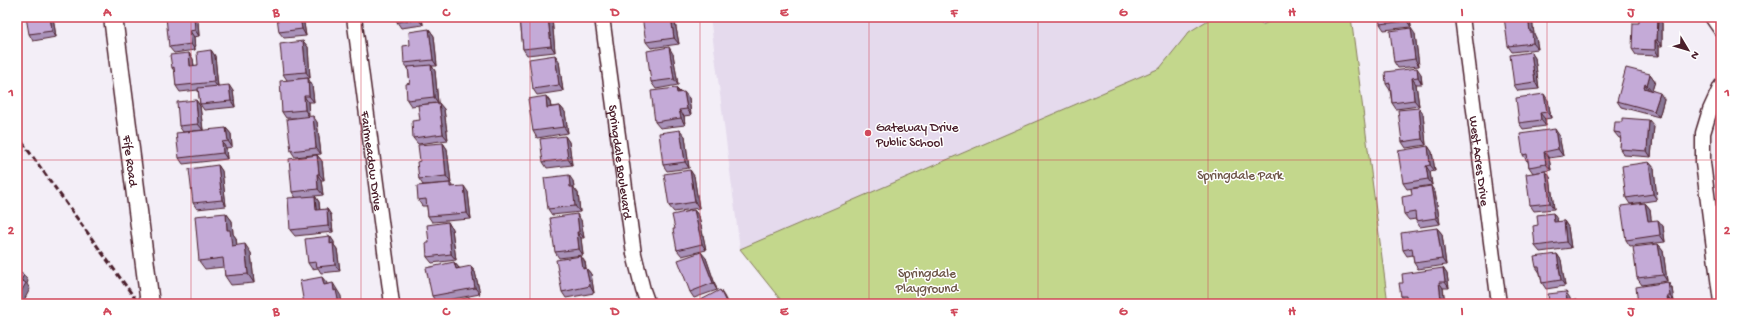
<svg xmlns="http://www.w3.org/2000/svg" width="1738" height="321" viewBox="0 0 1738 321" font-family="'Gochi Hand',sans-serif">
<rect width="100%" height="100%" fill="#f3eef7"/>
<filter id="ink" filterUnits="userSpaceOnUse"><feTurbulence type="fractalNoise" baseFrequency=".025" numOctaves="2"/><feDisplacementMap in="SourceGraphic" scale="8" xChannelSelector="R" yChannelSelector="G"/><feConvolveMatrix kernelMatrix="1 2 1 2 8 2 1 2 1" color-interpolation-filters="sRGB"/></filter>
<g filter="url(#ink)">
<!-- built -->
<path fill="#e5daed" d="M710 17H1280L740 249Z"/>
<!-- green -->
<path fill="#c3d78c" stroke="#867b5c" d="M1213 17H1258L1262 25 1280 17H1351L1388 304H784L740 249 1160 68 1189 32Z"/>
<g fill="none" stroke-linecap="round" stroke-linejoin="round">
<!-- minor casing -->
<g stroke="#4a1f2b" stroke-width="17">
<g id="minor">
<path id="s1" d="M354 17 392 304"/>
<path id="s2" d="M602 17 634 254 643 290 648 304"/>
<path id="s3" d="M1462 17 1499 304"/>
<path d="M1712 17 1721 30"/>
<path d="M1721 86 1710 110 1703 133V163L1721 302"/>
</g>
</g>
<!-- tertiary casing -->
<g stroke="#4a1f2b" stroke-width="21">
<g id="tertiary">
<path id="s4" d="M113 17 150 304"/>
</g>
</g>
<!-- minor -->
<use href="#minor" stroke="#fff" stroke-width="14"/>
<!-- tertiary -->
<use href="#tertiary" stroke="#fff" stroke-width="18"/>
<!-- rail -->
<path stroke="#4a1f2b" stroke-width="3" stroke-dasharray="6 3" stroke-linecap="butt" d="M17 135 139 304"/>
</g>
<!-- wall -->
<path fill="#a992b9" stroke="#4a1f2b" d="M53 17 56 37 33 41 29 34Z
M303 17 306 36 284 38 279 32Z
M422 17 423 25 401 28 397 22Z
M520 17H551L552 18 555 52 527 55 523 49Z
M674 17 679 44 651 48 646 42Z
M1410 17 1411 27 1384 30 1380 24Z
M1658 17 1662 23V46H1659V56L1636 55 1632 49 1639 23Z
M1532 19 1534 34 1536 38 1538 49 1512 52 1508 46Z
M198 22 199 36 194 37 195 50 174 53 169 47Z
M429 29 434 36 437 66H432L435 71 438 103 444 109 448 140 418 144 413 138 420 120 436 103 411 106 407 100 410 83 408 68 404 63 410 45Z
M1415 34 1419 66 1398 68 1394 62Z
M303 41 308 47 310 78 298 79 312 85 314 102H308L309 116 317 122 321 154 295 157 291 151 296 118H286L282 112 287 80 283 74Z
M211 50 215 56 218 86 233 91 235 107 204 110 200 104 198 90 180 92 176 86 175 72 172 68 189 53 193 59 194 66 198 65Z
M1531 52 1535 58 1539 89 1518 91 1514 85Z
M673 54 678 85 656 89 651 82Z
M555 55 559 61 563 91 537 95 533 89Z
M1421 74 1422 84H1416L1419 106 1396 109 1392 103 1390 90 1386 84Z
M1650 74 1655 81 1652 90 1664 99 1659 117 1621 107 1617 101Z
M676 88 680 92 689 98 691 115 684 116 685 125 660 128 655 122Z
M546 96 550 102 551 107 560 106 565 112 568 133 537 138 533 131Z
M196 100 200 106 203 130 183 132 179 126Z
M1548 100 1551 118 1545 119 1546 126 1523 129 1519 123Z
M1423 114 1426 145 1406 148 1402 142Z
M1654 126 1651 157 1624 155 1620 149 1621 138H1619L1614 132Z
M226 128 231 134 232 147 226 148 227 159 183 164 179 158Z
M1559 135 1563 156 1549 158 1551 170 1533 173 1529 167 1528 161H1527L1523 155Z
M565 136 569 142 572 165 547 168 543 162Z
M685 136 689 168 667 171 663 165Z
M443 143 447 149 451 183 423 185 419 179 420 161Z
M1428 146 1432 152 1435 171 1430 172 1432 185 1407 189 1403 183Z
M317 155 322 161 324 180H321L323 195 315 196 319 202 320 210 327 209 331 215 333 232 295 236 290 230 296 198 292 192Z
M1649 162 1654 168 1657 200 1630 204 1626 198Z
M218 165 222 171 226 206 197 209 193 203Z
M690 170 694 176 699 208 674 212 669 206Z
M1550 177 1554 209 1534 211 1530 205Z
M573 181 574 188 578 193 580 212 552 215 548 209Z
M450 183 453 187 468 192 471 219 432 222 428 216 427 206H422L418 200Z
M1435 192 1440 224 1420 227 1416 221V219L1409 220 1404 214Z
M1645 203 1650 209 1651 221 1663 226 1665 242 1630 246 1626 240Z
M694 210 699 216 706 250 682 256 677 250 675 229Z
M226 213 232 221 233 234 236 238 237 245 251 253 254 283 231 285 225 276 224 267 205 269 199 261Z
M1557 219 1558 222 1564 221 1568 227 1571 248 1540 252 1535 246Z
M581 220 584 238H581L583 255 559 258 555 252Z
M448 222 452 229 456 260 432 263 427 257 429 243Z
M1437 228 1442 234 1446 265 1418 269 1414 263 1413 255 1407 256 1403 250Z
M330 236 334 242V245L337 249 340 271 321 273 318 268 312 269 308 263Z
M1658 244 1663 250 1667 281 1642 285 1637 278Z
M1557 254 1561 260 1565 286 1546 289 1542 283 1540 273 1536 267Z
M706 258 717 290 694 298 690 292Z
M454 262 459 268 475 272 480 294 436 302 432 296Z
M585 262 586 268 591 274 594 293 566 298 562 292Z
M1443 268 1447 274 1449 288H1443L1445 304H1407V302H1405L1401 296 1403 283Z
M1668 282 1672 288 1674 302 1638 304Z"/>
<!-- shaded-wall -->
<path fill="#897796" stroke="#4a1f2b" d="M50 17H53L56 37 52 31Z
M194 17H195L198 22 199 36 195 30Z
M300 17H303L306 36 302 29Z
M418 17H422L423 25 418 19Z
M548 17H551L552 18 555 52 551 46Z
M671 17H674L679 44 674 38Z
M1406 17H1410L1411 27 1407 21Z
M1528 17H1530L1532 19 1534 34 1536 38 1538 49 1533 43 1530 32Z
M1658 17 1662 23V46L1657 40Z
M1411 28 1415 34 1419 66 1415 59Z
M429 29 434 36 437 66 433 60Z
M190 31 194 37 195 50 191 44Z
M1655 40 1659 46V56L1655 50Z
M303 41 308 47 310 78 306 72Z
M669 47 673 54 678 85 674 79Z
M211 50 215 56 218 88 214 82Z
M1531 52 1535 58 1539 89 1535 82Z
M189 53 193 59 195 73 190 66Z
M555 55 559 61 563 91 559 85Z
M431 65 435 71 438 103 434 97Z
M1417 68 1421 74 1422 84 1418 77Z
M1650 74 1655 81 1652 91 1647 85Z
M308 78 312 85 314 102 309 96Z
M1412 78 1416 84 1419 106 1414 100Z
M1645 84 1649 90 1644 88Z
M229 85 233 91 235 107 231 101Z
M676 88 680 94 677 93Z
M684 92 689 98 691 115 687 109Z
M1660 93 1664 99 1659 117 1654 111Z
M1544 94 1548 100 1551 118 1547 112Z
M304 96 308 102 309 117 305 110Z
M546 96 550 102 552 114 547 108Z
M196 100 200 106 203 130 198 124Z
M439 103 444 109 448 140 443 134Z
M560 106 565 112 568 133 564 127Z
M1419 108 1423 114 1426 145 1422 139Z
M679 110 684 116 685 125 681 118Z
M1540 113 1545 119 1546 126 1541 120Z
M313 116 317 122 321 154 316 148Z
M1649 120 1654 126 1651 157 1647 151Z
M226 128 231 134 232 147 228 141Z
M1555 129 1559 135 1563 156 1558 149Z
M680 130 685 136 689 168 685 162Z
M565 136 569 142 572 165 568 159Z
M222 142 226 148 227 159 223 153Z
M443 143 447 149 451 183 446 176Z
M1428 146 1432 152 1435 171 1430 165Z
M1544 152 1549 158 1551 170 1546 164Z
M317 155 322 161 324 180 319 174Z
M1649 162 1654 168 1657 200 1653 194Z
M218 165 222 171 226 206 222 200Z
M1426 166 1430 172 1432 185 1428 179Z
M690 170 694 176 699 208 695 202Z
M1546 171 1550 177 1554 209 1550 203Z
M317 174 321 180 323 195 318 189Z
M569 175 573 181 574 188 578 193 580 212 575 206 570 187Z
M464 186 468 192 471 219 467 213Z
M1431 186 1435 192 1440 224 1436 218Z
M315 196 319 202 320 216 316 210Z
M1645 203 1650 209 1652 227 1648 221Z
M327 209 331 215 333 232 328 226Z
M694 210 699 216 706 250 702 244Z
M226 213 232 221 233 234 236 238 238 254 232 246 227 230Z
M1553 213 1557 219 1559 229 1554 222Z
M577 214 581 220 584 238 579 232Z
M1658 220 1663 226 1665 242 1660 235Z
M1564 221 1568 227 1571 248 1566 242Z
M448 222 452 229 456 260 451 254Z
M1437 228 1442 234 1446 265 1442 259Z
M577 232 581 238 583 255 579 249Z
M330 236 334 242V245L337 249 340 271 335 265 330 244Z
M245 244 251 253 254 283 248 274Z
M1658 244 1663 250 1667 281 1663 275Z
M701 252 706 258 717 290 713 283Z
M1557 254 1561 260 1565 286 1561 280Z
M581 256 585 262 587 275 583 269Z
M454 262 459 268 456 269Z
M471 266 475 272 480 294 475 288Z
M586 268 591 274 594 293 590 286Z
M1443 268 1447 274 1449 288 1445 282Z
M24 275 28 281 27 284 30 289 22 304H17V299L21 280Z
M322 277 327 283 328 291 324 285Z
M1439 282 1443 288 1445 304H1444L1441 300Z
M1668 282 1672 288 1674 302 1670 296Z
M333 283 341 296 342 304H339L334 291Z
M720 290 724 296 728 304H727Z
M1566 292 1570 298 1571 304 1567 302Z
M1667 296 1671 302V304H1668Z
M469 297 474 303V304H472Z"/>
<!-- building -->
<path fill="#c4aad7" stroke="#4a1f2b" d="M26 17H50L52 31 29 34Z
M166 17H194L195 30 190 31 191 44 169 47Z
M277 17H300L302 29 279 32Z
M396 17H418V19L397 22Z
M520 17H548L551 46 523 49Z
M642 17H671L674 38 646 42Z
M1379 17H1406L1407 21 1380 24Z
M1504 17H1528L1530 32H1532L1533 43 1508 46Z
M1639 17H1658L1657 40H1655V50L1632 49 1633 23H1639Z
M1411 28 1415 59 1394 62 1390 31Z
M429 29 433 60 404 63 403 46 410 45 409 32Z
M303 41 306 72 283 74 280 44Z
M669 47 674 79 651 82 647 51Z
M211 50 214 82 176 86 174 67 172 68 170 55 189 53 190 66 198 65 197 52Z
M1531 52 1535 82 1514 85 1510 55Z
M555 55 559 85 533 89 529 59Z
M431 65 434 97 407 100 406 84 410 83 408 67Z
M1417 68 1418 77 1412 78 1414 100 1392 103 1390 83 1386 84 1385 72Z
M1626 68 1650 74 1647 85 1645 84 1644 88 1660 93 1654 111 1617 101Z
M308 78 309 96H304L305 110 282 112 280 81Z
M229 85 231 101 200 104 198 88Z
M676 88 677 93 684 92 687 109 679 110 681 118 655 122 651 91Z
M1544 94 1547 112 1540 113 1541 120 1519 123 1516 98Z
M546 96 547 108 560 106 564 127 533 131 528 99Z
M196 100 198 124 179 126 177 102Z
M439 103 443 134 413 138 412 121 420 120 418 105Z
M1419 108 1422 139 1402 142 1398 110Z
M313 116 316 148 291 151 287 119Z
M1622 118 1649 120 1647 151 1620 149 1621 133 1614 132 1615 122H1622Z
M226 128 228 141 222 142 223 153 179 158 176 133Z
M1555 129 1558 149 1544 152 1546 164 1529 167 1527 154 1523 155 1520 134Z
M680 130 685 162 663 165 659 133Z
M565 136 568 159 543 162 540 139Z
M443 143 446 176 419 179 417 162 420 161 418 145Z
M1428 146 1430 165 1426 166 1428 179 1403 183 1398 151Z
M317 155 319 174H317L318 189 292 192 289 159Z
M1649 162 1653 194 1626 198 1622 166Z
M218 165 222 200 193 203 189 169Z
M690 170 695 202 669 206 664 174Z
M1546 171 1550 203 1530 205 1526 174Z
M569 175 570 187H573L575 206 548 209 544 178Z
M450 183V187L464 186 467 213 428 216 426 199 418 200 417 186Z
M1431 186 1436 218 1416 221 1415 212 1404 214 1402 197 1412 195 1411 189Z
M315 196 316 210 327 209 328 226 290 230 288 198Z
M1645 203 1648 221 1658 220 1660 235 1626 240 1621 206Z
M694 210 702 244 677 250 673 229H675L672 215Z
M226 213 227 230H230L232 246 245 244 248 274 225 276 223 258 199 261 195 216Z
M1553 213 1554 222 1564 221 1566 242 1535 246 1533 226 1538 225 1537 215Z
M577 214 579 232H577L579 249 555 252 550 218Z
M448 222 451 254 427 257 426 243H429L427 225Z
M1437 228 1442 259 1414 263 1412 248 1403 250 1401 233Z
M330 236V244L333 243 335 265 317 267 316 262 308 263 305 239Z
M1658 244 1663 275 1637 278 1633 247Z
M701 252 713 283 690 292 678 260Z
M1557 254 1561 280 1542 283 1539 267H1536L1534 257Z
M581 256 583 269 586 268 590 286 562 292 556 260Z
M454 262 456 269 471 266 475 288 432 296 426 268Z
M1443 268 1445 282H1439L1441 300 1415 304H1407L1406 296H1401L1399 283H1403L1402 274Z
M17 271 24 275 21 280 26 283 17 299Z
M322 277 324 285 333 283 334 291 336 290 339 304H304L300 281Z
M1668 282 1670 296H1667L1668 304H1670H1638L1636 287Z
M720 290 727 304H701L699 301Z
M1566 292 1567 302 1576 300 1577 304H1549L1548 294Z
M469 297 472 304H446Z
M576 301 578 304H569Z"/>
</g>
<!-- grid -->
<path fill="none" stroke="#d1495b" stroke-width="1" stroke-opacity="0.55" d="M191 17V304M361 17V304M530 17V304M700 17V304M869 17V304M1038 17V304M1208 17V304M1377 17V304M1547 17V304M17 160H1721"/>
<!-- markers -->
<circle fill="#d1495b" stroke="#fff" stroke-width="1.5" cx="868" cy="133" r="4"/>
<g text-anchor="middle" stroke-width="3" stroke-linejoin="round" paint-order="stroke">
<!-- poi labels -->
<g font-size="13" fill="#4a1f2b" stroke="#fff" text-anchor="start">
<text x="876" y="131">Gateway Drive<tspan x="876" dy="15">Public School</tspan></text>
</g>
<!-- street labels -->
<g font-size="13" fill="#4a1f2b" stroke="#fff">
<text dy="5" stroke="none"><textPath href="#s4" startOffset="145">Fife Road</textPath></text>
<text dy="5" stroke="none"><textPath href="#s3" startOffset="145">West Acres Drive</textPath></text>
<text dy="5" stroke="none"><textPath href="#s1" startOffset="145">Fairmeadow Drive</textPath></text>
<text dy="5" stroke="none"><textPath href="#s2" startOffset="146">Springdale Boulevard</textPath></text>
</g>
<!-- park labels -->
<g font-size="13" fill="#6e5648" stroke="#fff">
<text x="1240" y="179">Springdale Park</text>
<text x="927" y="277">Springdale<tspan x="927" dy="15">Playground</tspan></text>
</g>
</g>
<!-- margin -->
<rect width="1738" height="321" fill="none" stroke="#fff" stroke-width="44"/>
<!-- north arrow -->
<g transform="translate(1688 50) rotate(128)" stroke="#ffffff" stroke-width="3" paint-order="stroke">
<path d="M0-3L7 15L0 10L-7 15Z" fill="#4a1f2b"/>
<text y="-6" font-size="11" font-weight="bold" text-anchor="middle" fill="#4a1f2b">N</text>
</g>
<rect x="22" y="22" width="1694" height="277" fill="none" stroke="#d1495b" stroke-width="1.5"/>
<g font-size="13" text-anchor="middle" font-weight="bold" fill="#d1495b">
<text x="107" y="16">A</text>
<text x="276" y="16">B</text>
<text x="446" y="16">C</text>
<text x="615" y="16">D</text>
<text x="784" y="16">E</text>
<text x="954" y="16">F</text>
<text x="1123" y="16">G</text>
<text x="1292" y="16">H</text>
<text x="1462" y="16">I</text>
<text x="1631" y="16">J</text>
<text x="11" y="96">1</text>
<text x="1727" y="96">1</text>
<text x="11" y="234">2</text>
<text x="1727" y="234">2</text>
<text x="107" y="315">A</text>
<text x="276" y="315">B</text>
<text x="446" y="315">C</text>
<text x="615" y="315">D</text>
<text x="784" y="315">E</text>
<text x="954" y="315">F</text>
<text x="1123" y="315">G</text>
<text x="1292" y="315">H</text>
<text x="1462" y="315">I</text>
<text x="1631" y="315">J</text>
</g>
</svg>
